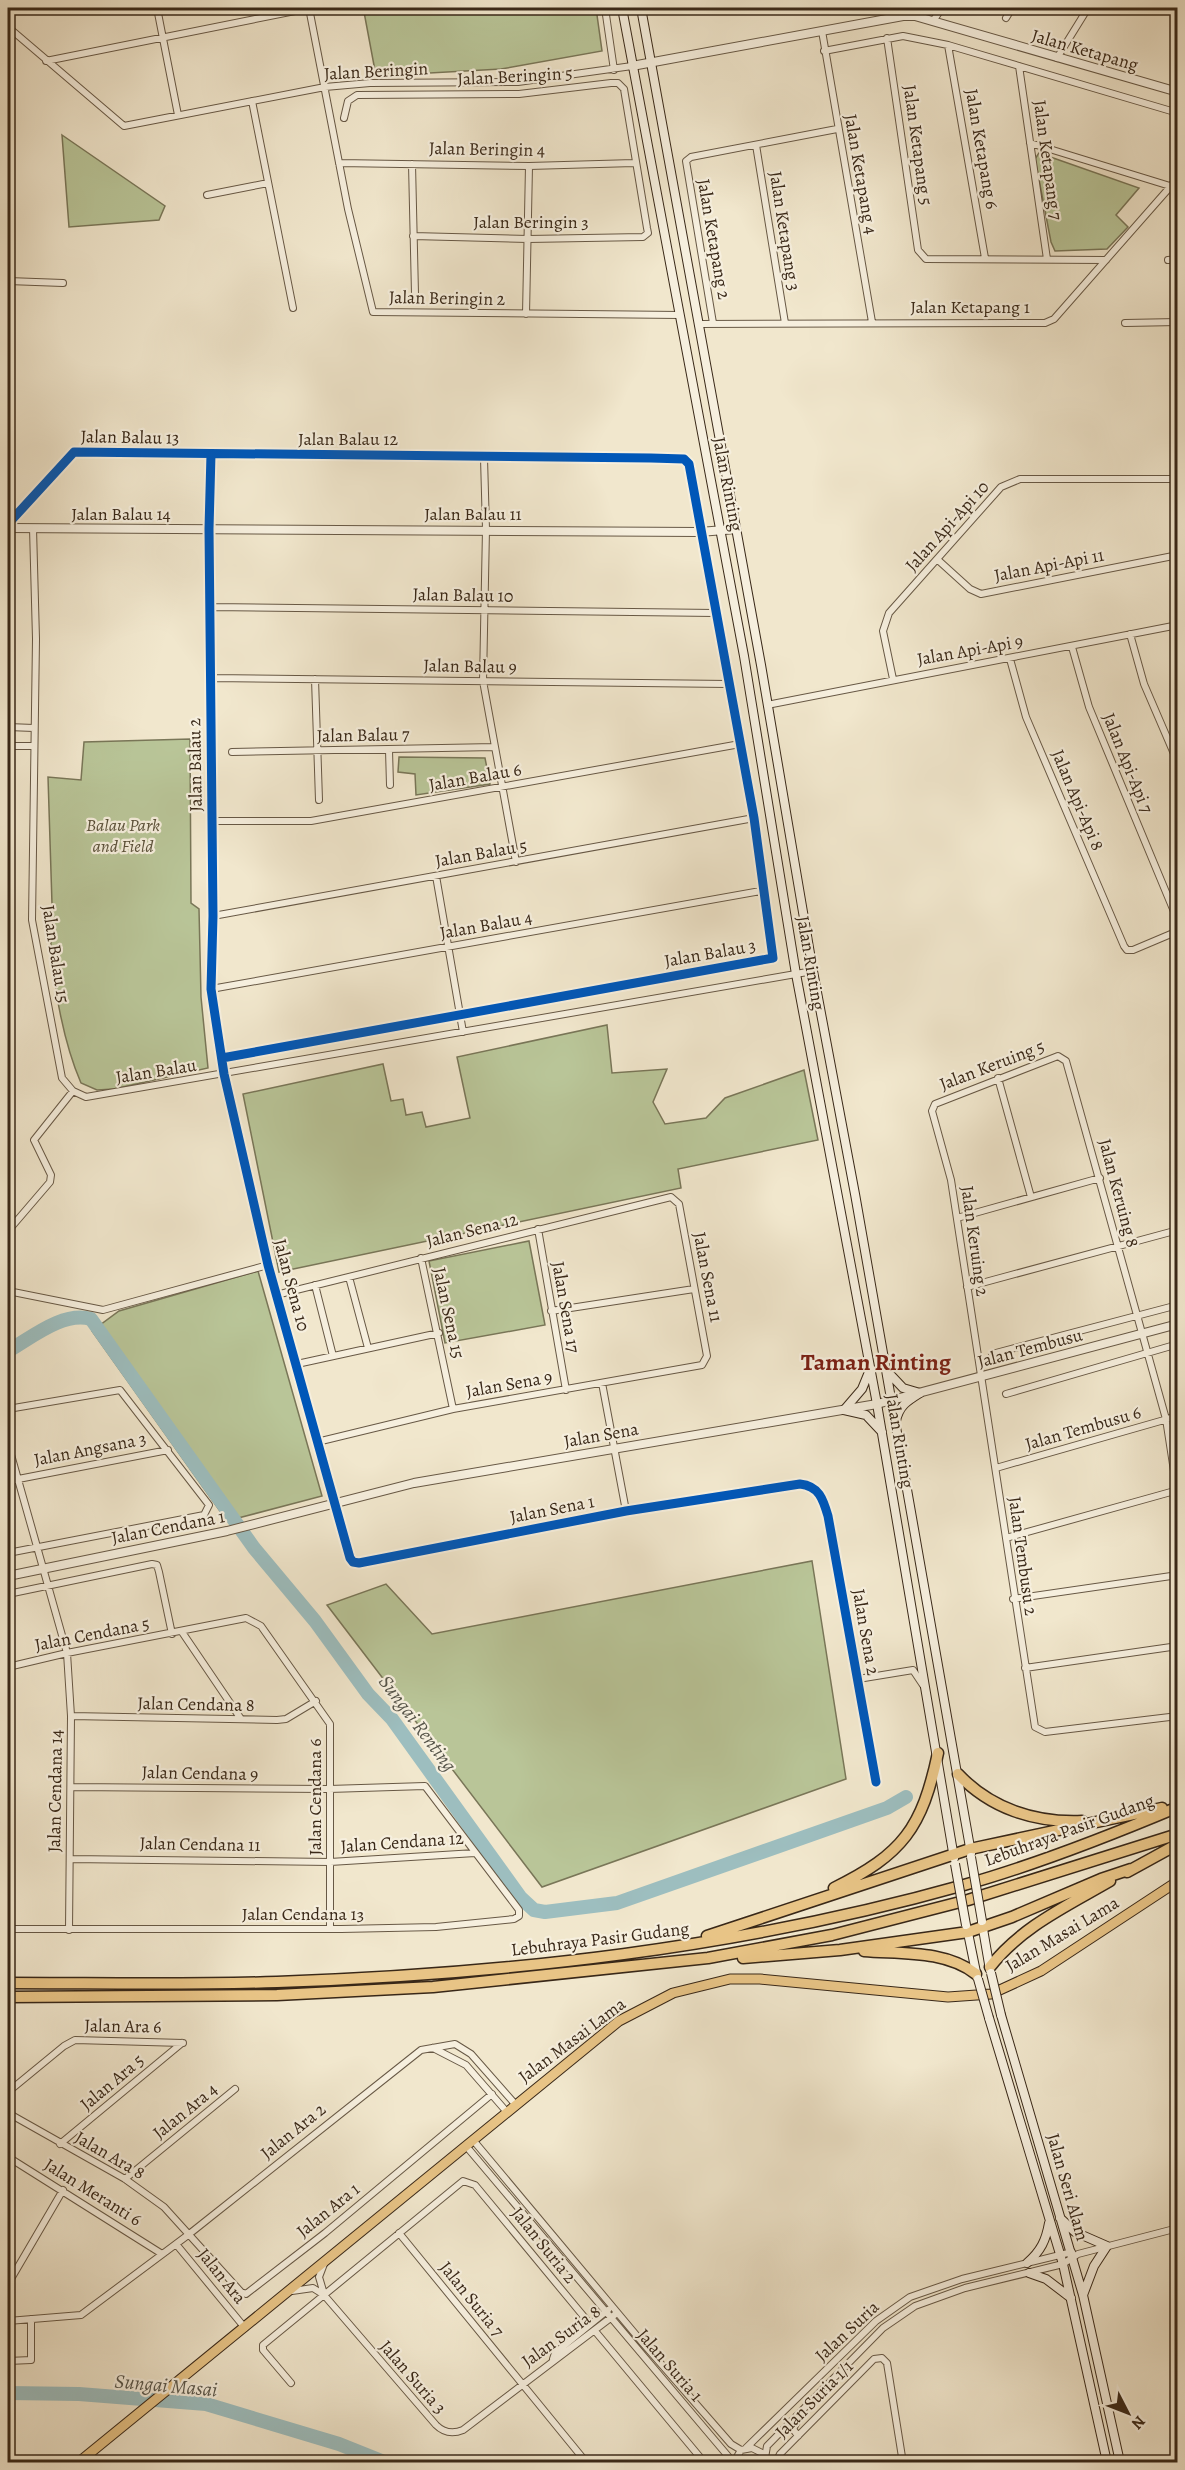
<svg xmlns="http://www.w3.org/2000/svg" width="1185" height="2470" viewBox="0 0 1185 2470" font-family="Alegreya,serif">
<rect width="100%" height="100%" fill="#f1e7cd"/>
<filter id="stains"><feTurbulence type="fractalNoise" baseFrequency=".00333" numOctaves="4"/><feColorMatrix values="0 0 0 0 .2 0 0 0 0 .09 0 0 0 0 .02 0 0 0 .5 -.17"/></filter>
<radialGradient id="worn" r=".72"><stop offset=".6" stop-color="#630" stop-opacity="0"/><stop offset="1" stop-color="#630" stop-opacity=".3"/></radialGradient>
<!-- green -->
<path fill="#b9c598" stroke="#797658" stroke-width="1.5" d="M383 8H596L602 51 501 69 376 76 364 12Z
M62 135 165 206 159 220 69 227Z
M1039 153 1139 188 1116 215 1128 227 1107 249 1055 251 1051 242 1035 159Z
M190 739 191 903 199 909 201 997 208 1068 114 1089 97 1090 81 1083C61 1037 46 954 52 904L48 777 81 780 84 742Z
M399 757 485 758 490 784 416 795 415 774 398 772Z
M607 1025 612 1073 667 1069 653 1102 665 1124 706 1118 725 1098 804 1070 818 1140 678 1169 681 1188 279 1272 243 1094 383 1064 391 1101 403 1099 406 1115 422 1112 426 1127 470 1118 457 1057Z
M529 1241 545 1325 445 1343 429 1261Z
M258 1271 322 1496 227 1521 92 1331 119 1311Z
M812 1561 846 1779 542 1887 327 1605 386 1584 432 1634Z"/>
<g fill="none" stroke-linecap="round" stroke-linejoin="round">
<!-- river -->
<path stroke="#9dbebf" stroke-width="14" d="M8 1351C31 1338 63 1311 91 1319L254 1548 315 1621 368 1694 392 1719 521 1898 534 1910 545 1912 617 1903 887 1808 906 1797
M8 2393 79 2394 206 2404 339 2444 384 2462"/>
<!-- minor casing -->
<g stroke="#675845" stroke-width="8">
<path id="minor" d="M157 8 178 115
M309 8 348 209 373 312 680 315
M605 8 614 70
M1159 8 1178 13
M1006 18 1012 8
M933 21 942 8
M8 27 124 126 325 87 370 83 518 82 632 66
M822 31 872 322
M887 38 918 250 926 259 1106 260
M948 45 985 258
M824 51 903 36 948 45 1178 113
M1057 58 1088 8
M46 61 310 8
M8 66V130
M1019 66 1047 259
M252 101 293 308
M344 118 348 101 357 95 519 94 611 83H618L624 89 647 228 648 233 643 237 528 239 413 236
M1030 143 1170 186
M756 145 785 323
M339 163 529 166 634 163
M412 164 415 294
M207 195 268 183
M1168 260 1178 259
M8 281 63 283
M526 314 529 166
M713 323 686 161 691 157 837 129
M1125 323 1178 322
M698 324 1045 323 1054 319 1178 178
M211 454 209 529 213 916 211 989 224 1074 268 1265 350 1558 353 1562 359 1563 626 1511 800 1484C819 1486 823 1499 828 1516L876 1782
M484 458 486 529 483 681 516 862
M8 524 74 452 651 458 684 459 689 464 754 818 773 958 222 1058
M33 528 36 639 32 920 62 1078 73 1091 86 1097 813 971
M938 560 970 589 981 594 1178 555
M210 607 715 613
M1130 634 1144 684 1178 763
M1072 647 1089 707 1178 921
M1010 659 1026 717 1124 946 1127 950H1133L1178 931
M210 678 729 684
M315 679 319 800
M893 679 883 631 889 613 1001 487 1020 479H1178
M767 705 1178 625
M8 727 34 728
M8 746H34
M389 750 390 785
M232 752 495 747
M213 821H311L740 744
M436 876 463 1032
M213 916 754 818
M211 989 766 890
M998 1078 1031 1197
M957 1218 1100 1178
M538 1229 566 1390
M8 1231 50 1182 51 1175 34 1140 73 1091
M421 1258 453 1409
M349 1277 368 1348
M315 1285 333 1356
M967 1287 1178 1230
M8 1291 103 1310 268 1265
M276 1295 671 1197 679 1204 707 1356 702 1365 453 1409 317 1442
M551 1311 694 1289
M992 1354 1178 1305
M297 1364 439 1333
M602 1383 626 1511
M1006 1394 1178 1344
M8 1409 120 1390 209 1505 204 1515 8 1553
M8 1444 67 1653 71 1716 69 1930
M996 1468 1178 1416
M8 1481 168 1450
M1178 1497 1166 1419 1066 1061 1058 1056 935 1104 932 1111 951 1180 1035 1727 1045 1732 1178 1716
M1006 1538 1178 1490
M8 1594 152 1564 157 1565 159 1572 172 1634
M1013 1599 1178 1575
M182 1632 241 1719
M8 1667 67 1653 246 1618 261 1626 330 1724V1929
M1025 1668 1178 1646
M858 1679 913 1670 923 1685
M71 1716 277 1720 286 1719 316 1701
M70 1859 330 1862 475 1853
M8 1929H341L436 1927 514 1919 519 1916V1910L425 1786 329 1789 71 1787
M433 2048 466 2065 506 2111
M8 2092 64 2046 75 2040 183 2043
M8 2113 125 2179 164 2207 241 2292 246 2294 325 2233 492 2094
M473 2140 642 2342 731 2444 741 2450
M60 2144 182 2043
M466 2146 733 2462
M8 2157 162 2254
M125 2179 235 2089
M399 2233 586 2462
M176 2244 245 2328
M324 2264 319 2277 324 2294
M8 2284 63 2190
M292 2291 313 2288 324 2295 436 2425C444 2433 453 2434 463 2430L617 2313
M8 2321 81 2315 188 2235 421 2050 455 2044 471 2054 515 2104
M595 2331 704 2462
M553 2359 555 2353 608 2310
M8 2361 31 2360V2319
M291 2383 263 2350V2345L463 2181 475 2185 590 2324
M798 2436 793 2429 800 2416
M746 2448 876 2321 910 2297 962 2279 1072 2252
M765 2458 767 2446 883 2328 915 2306 965 2288 1063 2264 1078 2254 1178 2228
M734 2462 741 2450 752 2448 762 2453 766 2462
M776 2462 780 2454 874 2359 882 2358 887 2363 902 2457 897 2462"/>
</g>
<!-- tertiary casing -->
<g stroke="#675845" stroke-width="10">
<path id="tertiary" d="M632 66 903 16H915L1178 92
M8 528 700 532 736 529
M8 1576 227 1531 414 1483 877 1404 1178 1324"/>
</g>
<!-- secondary casing -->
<g stroke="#392818" stroke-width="10">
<path id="secondary" d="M622 8 744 656 796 974 877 1404 954 1858
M641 8 761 665 813 971 855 1194 971 1853
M886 1370 903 1388 920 1393
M844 1410 862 1389 869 1372
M844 1410 866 1415 882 1432
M896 1421C899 1406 907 1401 920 1393
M982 1923 990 1970
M967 1928 977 1977
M1001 2015 1083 2295 1120 2462
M989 2018 1063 2264 1107 2462
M1060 2218 1075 2232 1107 2246 1094 2266 1083 2295
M1027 2263C1041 2251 1046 2240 1049 2223
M1029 2273 1046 2279 1071 2298"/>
</g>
<!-- primary casing -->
<g stroke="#392818" stroke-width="11">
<path id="primary" d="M79 2462 619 2021 673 1993 730 1979H760L948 1997 991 1994 1041 1971 1178 1881"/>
</g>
<!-- trunk casing -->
<g stroke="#392818" stroke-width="13">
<path id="trunk" d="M958 1774C990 1808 1034 1823 1082 1821
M1127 1872 1178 1844
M834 1888C903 1854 922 1828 938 1753
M707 1936 970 1849 1162 1808
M864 1951C901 1954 945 1950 976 1974
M743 1958 840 1950 968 1932 1012 1917 1101 1879 1131 1869
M990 1967C1021 1927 1067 1906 1110 1881
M8 1983C97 1983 187 1985 277 1982 508 1974 741 1948 964 1885 1035 1865 1109 1836 1178 1807
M8 1997 277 1995 433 1987 708 1958 832 1935 968 1900 1178 1834"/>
</g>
<!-- minor -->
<use href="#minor" stroke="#f6efde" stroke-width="6"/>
<!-- tertiary -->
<use href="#tertiary" stroke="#f6efde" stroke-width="8"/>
<!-- secondary -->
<use href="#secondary" stroke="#f6efde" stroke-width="8"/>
<!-- primary -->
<use href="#primary" stroke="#e8c486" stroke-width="9"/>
<!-- trunk -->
<use href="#trunk" stroke="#e8c486" stroke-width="10"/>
<!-- secondary-bridge casing -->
<g stroke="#392818" stroke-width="10" stroke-linecap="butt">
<path id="secondary-bridge" d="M971 1857 982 1921
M955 1864 966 1925
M991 1973 1001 2015
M978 1979 989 2018"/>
</g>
<!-- secondary-bridge -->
<use href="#secondary-bridge" stroke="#f6efde" stroke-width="8"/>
<!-- cycleway casing -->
<g stroke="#f6efde" stroke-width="13">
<path id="cycleway" d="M211 454 209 529 213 916 211 989 224 1074 268 1265 350 1558 353 1562 359 1563 626 1511 800 1484C819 1486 823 1499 828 1516L876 1782
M8 524 74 452 651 458 684 459 689 464 754 818 773 958 222 1058"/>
</g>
<!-- cycleway -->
<use href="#cycleway" stroke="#0057b8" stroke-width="9"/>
</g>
<g text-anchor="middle" stroke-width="4.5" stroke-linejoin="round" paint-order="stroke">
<!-- street labels -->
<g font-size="18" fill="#392818" stroke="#f6efde">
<text transform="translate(1085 50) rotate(16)" y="6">Jalan Ketapang</text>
<text transform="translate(376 71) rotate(-3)" y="6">Jalan Beringin</text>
<text transform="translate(515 76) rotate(-3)" y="6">Jalan Beringin 5</text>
<text transform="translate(918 145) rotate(82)" y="6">Jalan Ketapang 5</text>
<text transform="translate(487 149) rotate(1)" y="6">Jalan Beringin 4</text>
<text transform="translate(982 149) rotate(80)" y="6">Jalan Ketapang 6</text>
<text transform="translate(1048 160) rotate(82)" y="6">Jalan Ketapang 7</text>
<text transform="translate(861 174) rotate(80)" y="6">Jalan Ketapang 4</text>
<text x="531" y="228">Jalan Beringin 3</text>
<text transform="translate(785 231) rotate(81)" y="6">Jalan Ketapang 3</text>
<text transform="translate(714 239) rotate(80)" y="6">Jalan Ketapang 2</text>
<text transform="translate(447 298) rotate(1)" y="6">Jalan Beringin 2</text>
<text x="970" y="313">Jalan Ketapang 1</text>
<text transform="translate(130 437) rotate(1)" y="6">Jalan Balau 13</text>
<text x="348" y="445">Jalan Balau 12</text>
<text transform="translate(728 484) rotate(79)" y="6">Jalan Rinting</text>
<text x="121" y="520">Jalan Balau 14</text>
<text x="473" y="520">Jalan Balau 11</text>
<text transform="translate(947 526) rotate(-48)" y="6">Jalan Api-Api 10</text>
<text transform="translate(1049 565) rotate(-11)" y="6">Jalan Api-Api 11</text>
<text transform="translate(463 595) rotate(1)" y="6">Jalan Balau 10</text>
<text transform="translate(970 650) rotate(-10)" y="6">Jalan Api-Api 9</text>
<text transform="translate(470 666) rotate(1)" y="6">Jalan Balau 9</text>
<text transform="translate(363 735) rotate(-1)" y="6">Jalan Balau 7</text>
<text transform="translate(1128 763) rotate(68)" y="6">Jalan Api-Api 7</text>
<text transform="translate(195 765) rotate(-91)" y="6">Jalan Balau 2</text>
<text transform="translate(475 777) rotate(-10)" y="6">Jalan Balau 6</text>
<text transform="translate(1078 800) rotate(67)" y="6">Jalan Api-Api 8</text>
<text transform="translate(481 853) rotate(-10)" y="6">Jalan Balau 5</text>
<text transform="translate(486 925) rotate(-10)" y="6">Jalan Balau 4</text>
<text transform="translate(710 953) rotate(-10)" y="6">Jalan Balau 3</text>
<text transform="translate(56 954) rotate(81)" y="6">Jalan Balau 15</text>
<text transform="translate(811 963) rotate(80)" y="6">Jalan Rinting</text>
<text transform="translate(992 1065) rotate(-21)" y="6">Jalan Keruing 5</text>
<text transform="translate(156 1071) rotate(-9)" y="6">Jalan Balau</text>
<text transform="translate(1119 1193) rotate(75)" y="6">Jalan Keruing 8</text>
<text transform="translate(472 1230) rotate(-14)" y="6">Jalan Sena 12</text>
<text transform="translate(975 1241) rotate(82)" y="6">Jalan Keruing 2</text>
<text transform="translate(708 1277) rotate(79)" y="6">Jalan Sena 11</text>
<text transform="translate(292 1285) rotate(75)" y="6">Jalan Sena 10</text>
<text transform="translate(566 1307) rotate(80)" y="6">Jalan Sena 17</text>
<text transform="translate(449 1313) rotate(78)" y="6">Jalan Sena 15</text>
<text transform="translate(1030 1348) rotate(-15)" y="6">Jalan Tembusu</text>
<text transform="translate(509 1384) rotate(-10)" y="6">Jalan Sena 9</text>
<text transform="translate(1083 1428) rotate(-16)" y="6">Jalan Tembusu 6</text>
<text transform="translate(601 1435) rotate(-10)" y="6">Jalan Sena</text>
<text transform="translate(900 1441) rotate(80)" y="6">Jalan Rinting</text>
<text transform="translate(90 1449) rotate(-11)" y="6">Jalan Angsana 3</text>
<text transform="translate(552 1509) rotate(-11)" y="6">Jalan Sena 1</text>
<text transform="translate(168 1527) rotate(-11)" y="6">Jalan Cendana 1</text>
<text transform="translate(1023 1556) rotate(82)" y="6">Jalan Tembusu 2</text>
<text transform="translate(866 1632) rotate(80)" y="6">Jalan Sena 2</text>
<text transform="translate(92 1634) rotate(-11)" y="6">Jalan Cendana 5</text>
<text transform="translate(196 1704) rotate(1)" y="6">Jalan Cendana 8</text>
<text transform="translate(200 1773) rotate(1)" y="6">Jalan Cendana 9</text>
<text transform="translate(55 1791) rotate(-89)" y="6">Jalan Cendana 14</text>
<text transform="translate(315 1797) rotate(-90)" y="6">Jalan Cendana 6</text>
<text transform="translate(1069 1830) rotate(-20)" y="6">Lebuhraya Pasir Gudang</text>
<text transform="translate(402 1842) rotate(-4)" y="6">Jalan Cendana 12</text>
<text transform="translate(200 1844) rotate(1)" y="6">Jalan Cendana 11</text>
<text x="303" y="1920">Jalan Cendana 13</text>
<text transform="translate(1062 1934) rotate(-31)" y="6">Jalan Masai Lama</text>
<text transform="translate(600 1939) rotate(-7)" y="6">Lebuhraya Pasir Gudang</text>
<text transform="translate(123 2026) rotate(1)" y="6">Jalan Ara 6</text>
<text transform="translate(572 2040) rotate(-37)" y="6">Jalan Masai Lama</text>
<text transform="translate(112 2082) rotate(-40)" y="6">Jalan Ara 5</text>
<text transform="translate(185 2111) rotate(-39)" y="6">Jalan Ara 4</text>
<text transform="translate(293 2131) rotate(-39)" y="6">Jalan Ara 2</text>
<text transform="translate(110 2155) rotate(30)" y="6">Jalan Ara 8</text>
<text transform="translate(1068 2187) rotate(74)" y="6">Jalan Seri Alam</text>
<text transform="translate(93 2192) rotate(32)" y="6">Jalan Meranti 6</text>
<text transform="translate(328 2210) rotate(-39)" y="6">Jalan Ara 1</text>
<text transform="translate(544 2245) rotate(51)" y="6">Jalan Suria 2</text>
<text transform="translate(222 2276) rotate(51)" y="6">Jalan Ara</text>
<text transform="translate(472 2299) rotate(51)" y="6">Jalan Suria 7</text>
<text transform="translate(847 2331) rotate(-43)" y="6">Jalan Suria</text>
<text transform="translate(561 2336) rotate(-36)" y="6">Jalan Suria 8</text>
<text transform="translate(670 2365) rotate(49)" y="6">Jalan Suria 1</text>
<text transform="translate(413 2377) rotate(49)" y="6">Jalan Suria 3</text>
<text transform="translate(814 2399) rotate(-45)" y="6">Jalan Suria 1/1</text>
</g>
<!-- park labels -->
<g font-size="18" font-style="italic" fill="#594f38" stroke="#f6efde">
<text x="123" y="831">Balau Park<tspan x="123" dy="21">and Field</tspan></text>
</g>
<!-- water labels -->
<g font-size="20" font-style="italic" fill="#57554a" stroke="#f6efde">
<text transform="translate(418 1723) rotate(53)" y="7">Sungai Renting</text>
<text transform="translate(166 2385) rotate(5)" y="7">Sungai Masai</text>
</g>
<!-- district labels -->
<g font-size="24" font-weight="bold" fill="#7a1f14" stroke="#f6efde">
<text x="876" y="1370">Taman Rinting</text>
</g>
</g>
<!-- margin -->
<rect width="1185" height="2470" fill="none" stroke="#f1e7cd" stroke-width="30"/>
<rect x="9" y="9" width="1167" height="2452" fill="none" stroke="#392818" stroke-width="3"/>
<rect x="15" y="15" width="1155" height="2440" fill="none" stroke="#392818" stroke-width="1.5"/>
<!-- north arrow -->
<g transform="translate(1128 2413) rotate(132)" stroke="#f6efde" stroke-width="4.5" paint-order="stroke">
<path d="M0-4.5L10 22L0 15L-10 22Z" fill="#392818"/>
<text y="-9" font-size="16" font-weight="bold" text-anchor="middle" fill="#392818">N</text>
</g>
<rect width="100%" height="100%" filter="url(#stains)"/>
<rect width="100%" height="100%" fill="url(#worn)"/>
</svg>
